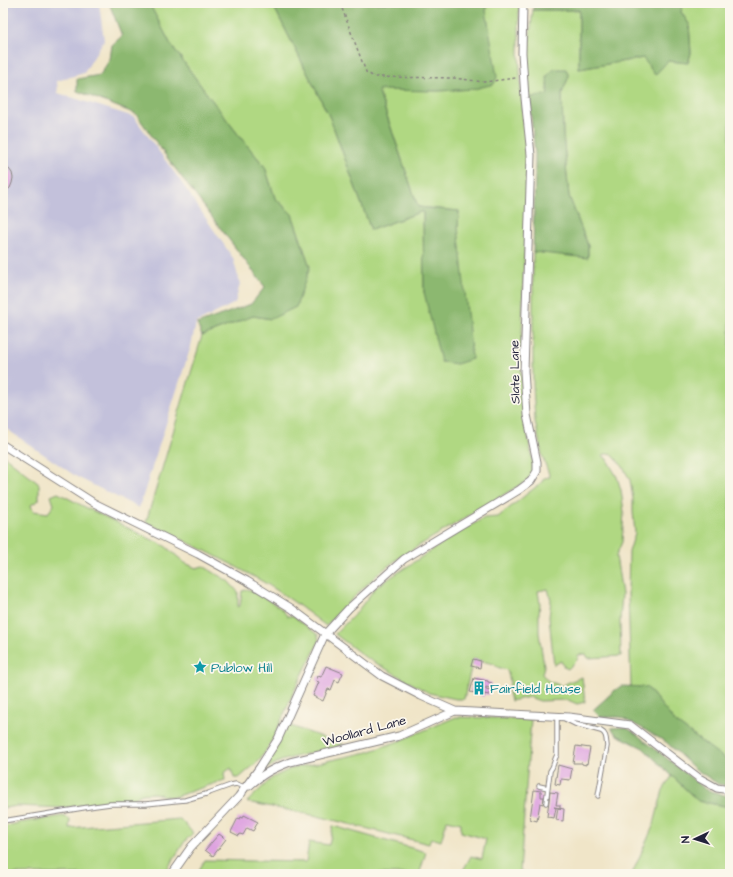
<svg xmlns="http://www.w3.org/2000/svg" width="733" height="877" viewBox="0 0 733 877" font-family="'Architects Daughter',sans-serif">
<rect width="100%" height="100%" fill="#fbf7ec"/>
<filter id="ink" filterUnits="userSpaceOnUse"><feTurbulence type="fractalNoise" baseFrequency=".025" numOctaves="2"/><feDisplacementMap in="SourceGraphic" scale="8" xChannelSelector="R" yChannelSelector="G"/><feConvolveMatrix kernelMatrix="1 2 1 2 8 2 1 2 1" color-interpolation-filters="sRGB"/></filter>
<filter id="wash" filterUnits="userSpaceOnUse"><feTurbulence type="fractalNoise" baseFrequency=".012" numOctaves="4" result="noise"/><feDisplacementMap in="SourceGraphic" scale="16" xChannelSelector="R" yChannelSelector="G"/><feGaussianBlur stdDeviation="0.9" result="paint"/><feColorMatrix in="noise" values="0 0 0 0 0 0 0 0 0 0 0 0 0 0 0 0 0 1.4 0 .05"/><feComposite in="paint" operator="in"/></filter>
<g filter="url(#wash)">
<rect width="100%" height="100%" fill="#f0e5c8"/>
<!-- industrial -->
<path fill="#c3c1db" d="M3 3H99L104 40 84 73 57 81 58 93 134 117 179 179 233 258 240 284 235 303 196 323 191 346 139 508 77 477 5 428H3Z"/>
<!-- green -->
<path fill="#b0d882" stroke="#697d5e" d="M149 3H272L330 118 371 230 423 211 424 293 458 227 459 211 418 207 378 89 437 91 474 89 487 3H519V53L521 89 527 155 521 371 524 417 533 462V470L528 480 400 557 380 572 356 595 326 626C305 610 283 593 260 580 223 559 184 540 146 522L202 336 253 316 271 319 310 267 292 214 275 198 265 167 237 133 204 90 170 43Z
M683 3H730V763L675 722 647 687H631L628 593 629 552 635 533 633 512V499L630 480 623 467 611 453 602 455 606 458 617 477 621 490 624 512 622 542 616 556 622 594 620 621 621 656 588 658 586 654 578 655V659L568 669 564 667 561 661 554 665 549 617 551 600 548 589 538 591 540 604 539 613V633L544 666 542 674 548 681 562 686 569 682 582 677 585 702 577 704 568 700 540 701 529 697 511 701 509 693 510 681 507 670 497 667 494 664 473 659 464 699H456L429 693 365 657 335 634 356 613 376 587 458 533 484 518 498 517 542 482 544 478 550 477 542 455 535 421 533 384V252L588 257V246L569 196 563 134 562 93 569 76 548 94 529 98 528 51 533 10H579V69L643 58 688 63 691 53 689 24 681 12Z
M3 455 39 484V500L31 505 33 511 48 513 54 505 51 496 58 493 87 508 165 546 185 563 196 568 203 566 228 581 238 592V607L240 606 242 591 246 590H253L282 609 287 616H293L318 635 319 642 294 691 273 739 260 760 239 778H234L231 768 224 773 225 780 174 797 164 796 155 793 142 794 136 797 133 800H112L63 808 17 806 3 808Z
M456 717 531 719 520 871 530 874H461L471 856 482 859 486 839 461 832V823L447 820 441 841 431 838 429 844 317 816 247 802 272 778 290 769 368 752 399 741Z
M288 725 344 745 298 756 281 761 263 770 262 768Z
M672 776 698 801 730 807V874H632L654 824 663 790Z
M63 816 70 819 69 828 180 819 193 833 185 841 164 874H3V827L18 823Z
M333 826 426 852 420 872 424 874H207L199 870 205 860 306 862 309 842 329 845Z"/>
<!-- forest -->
<path fill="#8cb870" stroke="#576d56" d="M109 3H149L170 43 204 90 237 133 265 167 275 198 292 214 310 267 296 307 271 319 253 316 202 336 197 324 251 304 265 287 171 163 136 114 77 91V79L100 75 110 59 112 45 122 36Z
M272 3H487L486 10 497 77 494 84 474 89 437 91 378 90 418 207 459 211 458 227 472 359 457 364 441 362 424 292 423 211 371 230 330 118Z
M534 3H683L681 12 689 24 691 53 688 63 668 61 655 75 643 58 579 69V10H533Z
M554 69H566L569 76 562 93 563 134 569 196 588 246V258L533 252 535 175V153L529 98 548 94 547 76Z
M621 686 647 687 675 722 728 761 730 763V786L718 784 694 768 666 742 640 727 620 717H600L593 710 614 691Z
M625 727 635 733 705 789 727 796H730V807L698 801 643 748 617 735 611 728Z"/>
<g id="blocks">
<!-- building -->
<path fill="#dea3e0" d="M3 164 9 169 12 173 13 178 12 183 10 188 3 193Z
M473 659 481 661 480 668 471 666Z
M326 666 343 673 339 682 335 680 331 690 328 689 323 701 313 696 319 682 316 681 318 676 321 677Z
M474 678 488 681V682L492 683 491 688 486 687V689L490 690 489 695 484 694V697L481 696V694L470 692Z
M576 746 590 748 587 764 586 763V765L582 764V763H573Z
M558 765 572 769 570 780 561 779 560 785 555 784Z
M534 790 541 791V797H544L543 804 540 803 537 821 530 819Z
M550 792 558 793 556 805H560V808L554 807 556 808 554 818 547 817Z
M558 808 564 809 563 821 556 820Z
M244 815 258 822 253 831 247 828 243 835 240 834 239 836 231 832 238 818 240 819 241 817 243 818Z
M219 834 226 839 213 856 205 850Z"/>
</g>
</g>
<g filter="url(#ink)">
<use href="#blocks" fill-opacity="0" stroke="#898482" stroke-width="1"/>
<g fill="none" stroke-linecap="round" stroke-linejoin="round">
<!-- lane casing -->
<g stroke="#898482" stroke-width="5.5">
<path id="lane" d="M565 719 575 724 601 731C607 734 606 740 607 746L598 796
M539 786 548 788
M546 803 550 771C555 765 553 761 557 755V716
M3 821 95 806 110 804H146L174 801 185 800 206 794 231 785 236 784 245 787"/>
</g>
<!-- street casing -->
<g stroke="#898482" stroke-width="9">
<path id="street" d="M3 445 94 503 198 554 247 581 291 608 382 676 421 696 455 711
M249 786C264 773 272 769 290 762L399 736 455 711 569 717 630 725 699 778 717 788 730 790
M239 796 260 767 278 739 325 634 349 608 404 559 519 490 531 481 537 471V462L527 415 524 371 531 155 525 98 522 53 523 3
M172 874 191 847 242 793"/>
</g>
<!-- path -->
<path stroke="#898482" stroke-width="1.5" stroke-dasharray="3 3" stroke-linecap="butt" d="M340 3 366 72 374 77 454 78 484 82 516 78"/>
<!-- lane -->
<use href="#lane" stroke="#fff" stroke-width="3.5"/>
<!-- street -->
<use href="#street" stroke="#fff" stroke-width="7"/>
</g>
</g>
<!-- icons -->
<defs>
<g id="sight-bare" transform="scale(1.08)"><path d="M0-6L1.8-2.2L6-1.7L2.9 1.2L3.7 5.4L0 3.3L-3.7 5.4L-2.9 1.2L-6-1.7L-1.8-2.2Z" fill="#0f9aa8" stroke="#fbf7ec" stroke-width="2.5" paint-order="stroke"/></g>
<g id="building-bare" transform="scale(1.08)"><path d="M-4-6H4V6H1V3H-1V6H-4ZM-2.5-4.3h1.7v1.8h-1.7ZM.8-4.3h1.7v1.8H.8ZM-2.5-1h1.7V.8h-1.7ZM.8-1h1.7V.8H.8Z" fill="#0f9aa8" stroke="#fbf7ec" stroke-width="2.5" paint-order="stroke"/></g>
</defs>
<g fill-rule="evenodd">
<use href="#sight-bare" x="200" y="667"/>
<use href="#building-bare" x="479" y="688"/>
</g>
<g text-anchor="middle" stroke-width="3.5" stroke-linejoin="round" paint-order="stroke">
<!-- street labels -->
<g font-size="13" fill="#22223b" stroke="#fbf7ec">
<text transform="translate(514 372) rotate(-91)" y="5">Slate Lane</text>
<text transform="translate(364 730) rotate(-15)" y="5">Woollard Lane</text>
</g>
<!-- culture labels -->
<g font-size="13" fill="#0d838f" stroke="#fbf7ec" text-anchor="start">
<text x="211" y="672">Publow Hill</text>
<text x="490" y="693">Fairfield House</text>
</g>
</g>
<!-- margin -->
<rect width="733" height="877" fill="none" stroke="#fbf7ec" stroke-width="16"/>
<!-- north arrow -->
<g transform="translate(695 839) rotate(266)" stroke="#fbf7ec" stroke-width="3" paint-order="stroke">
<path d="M0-3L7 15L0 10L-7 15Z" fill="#22223b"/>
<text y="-6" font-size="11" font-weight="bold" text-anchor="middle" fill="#22223b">N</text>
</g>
</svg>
